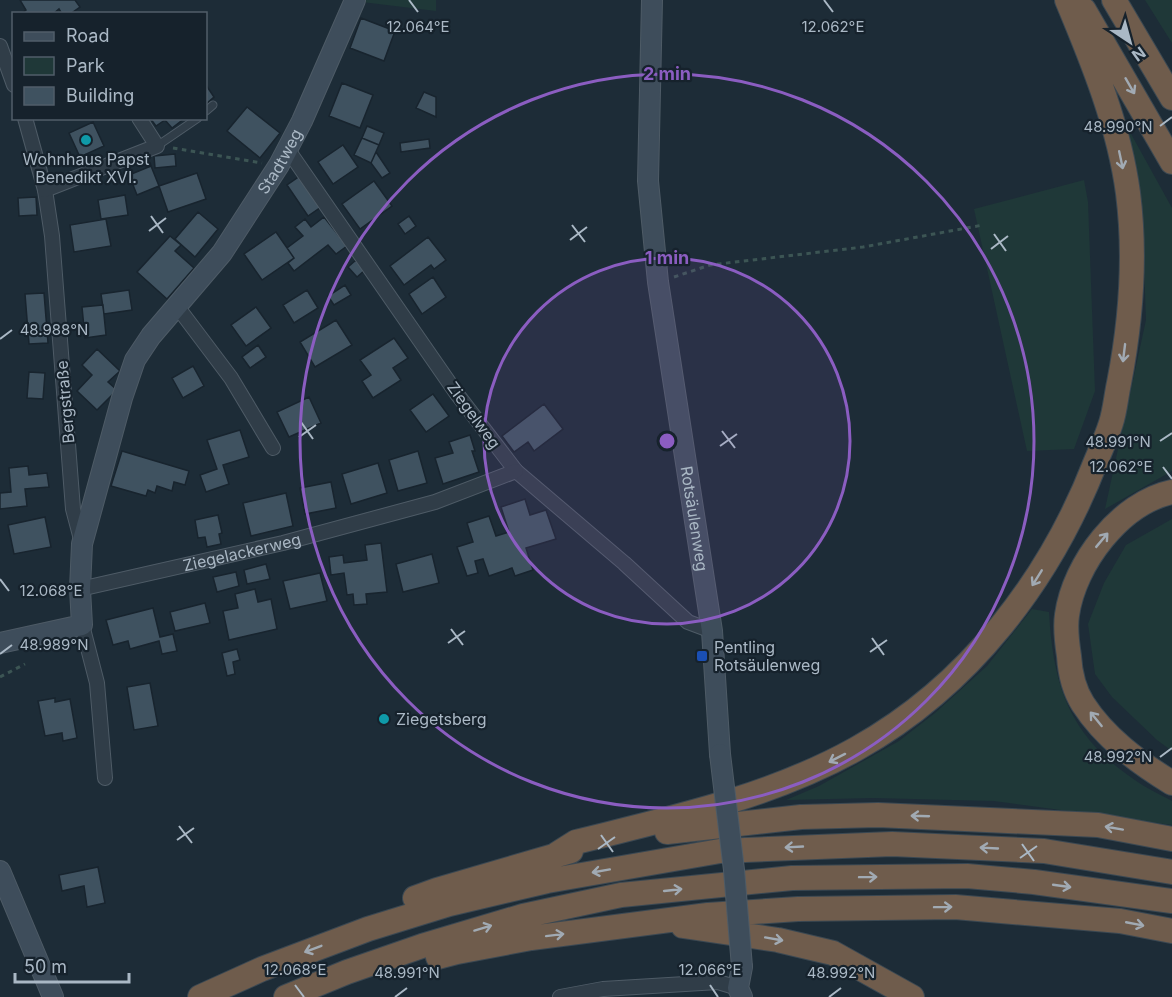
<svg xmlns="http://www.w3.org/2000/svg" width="1172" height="997" viewBox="0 0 1172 997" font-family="Inter,sans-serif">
<rect width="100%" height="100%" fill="#1d2c37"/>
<!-- green -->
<path fill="#1f3838" d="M362 0H436V11L362 2Z
M1145 0H1172V43Z
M1125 123 1172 208V471L1105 509 1146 320 1142 210Z
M1084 180 1088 202 1095 391 1074 449 1027 451 974 209Z
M1172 519V751L1157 740 1112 697 1095 674 1088 624 1104 583 1126 545Z
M1032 609 1049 612C1053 685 1069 735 1132 778 1144 787 1159 794 1172 801V825L994 801 873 798 786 800 819 786 899 741 935 713 987 666Z"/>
<!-- building -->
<path fill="#3f5260" stroke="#18242e" stroke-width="1.5" d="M20 0H75L80 7 70 14H62L59 9 53 14H21L26 10Z
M361 18 395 31 384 61 350 48Z
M342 83 373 95 360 128 329 116Z
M206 85 214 97 206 104Z
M424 92 436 97V117L416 108Z
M247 107 280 133 260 158 227 131Z
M150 118H185L172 128 165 120 156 126Z
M93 122 104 146 80 157 69 133Z
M367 126 384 133 379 145 362 138Z
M362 138 379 145 371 163 354 155Z
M429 139 430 148 401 152 400 143Z
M343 145 358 167 333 184 318 162Z
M376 152 390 173 382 178 371 163Z
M175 154 176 166 155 168 154 156Z
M151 166 159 186 137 195 129 175Z
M197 173 206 199 168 212 159 186Z
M300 176 321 207 308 216 287 185Z
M374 181 392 206 360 229 342 204Z
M125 195 128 215 101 219 98 200Z
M36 197 37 215 19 216 18 198Z
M198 212 218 229 195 257 175 239Z
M409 216 416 226 405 234 398 224Z
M324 217 347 246 336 254 328 245 294 271 288 263 294 258 287 248 303 236 295 227 305 219 311 227Z
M106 219 111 246 74 252 70 225Z
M276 232 294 258 262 280 244 254Z
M170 236 181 245 175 251 194 268 167 299 137 272Z
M428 237 446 260 434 269 431 265 404 285 390 266Z
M356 260 365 270 357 277 348 267Z
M433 277 446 297 422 314 409 294Z
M345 285 351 295 334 305 328 296Z
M129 290 132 310 104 314 101 294Z
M307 290 318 308 294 323 283 305Z
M44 293 48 343 29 344 25 294Z
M103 305 106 335 85 338 82 307Z
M256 307 271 328 246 346 231 325Z
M336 320 352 345 315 367 300 342Z
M394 338 408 358 393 368 401 380 373 398 362 381 371 375 360 360Z
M258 345 266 357 250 368 242 357Z
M97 349 120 371 108 382 117 390 97 410 77 391 92 375 82 365Z
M193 366 204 386 183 398 172 378Z
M29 372 45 373 43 399 27 398Z
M433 394 449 416 426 432 410 410Z
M309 397 321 423 289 437 277 412Z
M544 404 563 429 534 451 528 442 514 452 502 436Z
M240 430 249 457 223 465 229 484 206 492 200 475 217 469 207 440Z
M470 435 475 451H472L479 472 443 484 435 458 453 453 449 442Z
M122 451 189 471 185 485 174 482 172 491 157 486 155 493 148 490 146 496 111 486Z
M418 451 427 483 398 491 389 460Z
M378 463 387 493 351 504 342 474Z
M28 466 29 475 47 473 49 487 25 489 27 506 0 509V493L11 492 9 468Z
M331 482 336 508 305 514 300 488Z
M286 493 293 526 251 536 243 503Z
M525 499 530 515 546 510 556 539 526 548 533 570 515 576 512 568 489 576 483 559 475 561 478 573 467 576 457 547 473 542 467 523 489 516 496 536 509 532 501 507Z
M218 515 222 533 219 534 221 544 207 547 205 537 198 538 195 520Z
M45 517 51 547 14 554 8 525Z
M381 543 387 592 366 594 367 604 354 605 353 594 347 595 344 573 331 575 329 557 343 555 344 563 367 560 365 545Z
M432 554 439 583 403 592 396 564Z
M266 564 270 579 247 584 244 570Z
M236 572 239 586 217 592 213 577Z
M320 573 327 601 290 609 283 581Z
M255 589 258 602 271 599 277 629 229 640 223 611 238 608 235 594Z
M205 603 210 623 175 631 170 612Z
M153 608 160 637 173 634 177 651 162 654 159 641 130 649 128 641 113 645 106 620Z
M237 649 240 660 233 662 235 674 227 676 222 653Z
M150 683 158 726 134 730 127 687Z
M55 698V702L70 699 77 738 63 741 62 733 45 736 38 701Z
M98 867 105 903 87 907 84 886 62 891 59 875Z"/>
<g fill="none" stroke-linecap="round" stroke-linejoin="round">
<!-- lane casing -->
<g stroke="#4e5b66" stroke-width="9">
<path id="lane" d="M206 111 213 105
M157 146 198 118"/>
</g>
<!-- street casing -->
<g stroke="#4e5b66" stroke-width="16">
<g id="street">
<path d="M0 46 14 85"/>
<path d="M25 118 45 190 52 236 73 509 82 543"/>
<path d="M288 150 457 394 516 471 624 563 688 622 712 631"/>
<path d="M45 190 157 146 139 118"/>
<path d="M176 305 231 378 273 448"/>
<path id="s1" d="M80 589 283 543 435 502 516 471"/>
<path d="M82 625 97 683 105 778"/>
<path d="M560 997 603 989 718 982 738 988"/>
</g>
</g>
<!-- secondary casing -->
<g stroke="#4e5b66" stroke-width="22">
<g id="secondary">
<path id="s2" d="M652 0 648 181 658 282 712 631 720 754"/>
<path id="s3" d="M0 643 82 625 80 589 82 544 122 398 135 360 151 336 222 253 279 165 302 121 355 0"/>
<path d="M0 871 53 997"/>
<path d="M742 997 738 988 742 967"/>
</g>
</g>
<!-- highway casing -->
<g stroke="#3b4852" stroke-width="26">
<path id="highway" d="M1114 0 1172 98
M1084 10 1172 162
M1172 492C1120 503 1074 564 1067 615 1065 628 1067 643 1069 656 1070 672 1074 690 1083 704 1105 738 1138 762 1172 783
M667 832 801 817 878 815 1098 825 1172 839
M557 854 576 842C672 818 770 797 856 749 969 686 1050 580 1096 461 1101 449 1107 436 1111 423 1115 411 1116 397 1119 383 1131 321 1136 256 1128 193 1119 126 1093 62 1067 0
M415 898 437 890 571 851
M683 926 778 940 833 953 912 997
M438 957 457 952 531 938 708 915 798 909 955 907 1120 921 1172 931
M200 997 262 969 368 929 449 904 547 881 720 851 892 844 1044 851 1172 872
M286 997 347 972 422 946 523 916 621 895 792 878 967 876 1034 882 1172 901"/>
</g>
<!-- path -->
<path stroke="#3c5554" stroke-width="3" stroke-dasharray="4.5 4.5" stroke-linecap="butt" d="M173 148 262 163
M674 277 710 265 863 247 983 225
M0 677 25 664"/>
<!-- lane -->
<use href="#lane" stroke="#303d48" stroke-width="7"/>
<!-- street -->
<use href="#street" stroke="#303d48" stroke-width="14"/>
<!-- secondary -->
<use href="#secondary" stroke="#3e4d5b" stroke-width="20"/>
<!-- highway -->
<use href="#highway" stroke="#6f5c4c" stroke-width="24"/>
<!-- secondary-bridge casing -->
<g stroke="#4e5b66" stroke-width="22" stroke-linecap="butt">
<path id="secondary-bridge" d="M720 754 734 870 742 967"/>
</g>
<!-- secondary-bridge -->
<use href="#secondary-bridge" stroke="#3e4d5b" stroke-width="20"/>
</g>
<!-- one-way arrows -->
<defs><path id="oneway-shaft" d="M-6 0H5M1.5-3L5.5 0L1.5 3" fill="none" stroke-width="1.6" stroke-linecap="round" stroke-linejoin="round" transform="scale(1.5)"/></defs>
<g stroke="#a1aab3">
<use href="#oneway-shaft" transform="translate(1130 86) rotate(60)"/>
<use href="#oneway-shaft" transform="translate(1121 160) rotate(78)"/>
<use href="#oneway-shaft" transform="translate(1124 353) rotate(97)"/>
<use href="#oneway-shaft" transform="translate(1102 540) rotate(-50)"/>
<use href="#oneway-shaft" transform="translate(1037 578) rotate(122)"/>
<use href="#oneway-shaft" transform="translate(1096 719) rotate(-129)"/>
<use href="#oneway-shaft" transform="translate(837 758) rotate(153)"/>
<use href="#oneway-shaft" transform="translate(920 816) rotate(-178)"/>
<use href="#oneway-shaft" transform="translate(1114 828) rotate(-170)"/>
<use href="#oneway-shaft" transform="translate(794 847) rotate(177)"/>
<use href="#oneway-shaft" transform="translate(989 848) rotate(-177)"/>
<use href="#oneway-shaft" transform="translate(601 871) rotate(170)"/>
<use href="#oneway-shaft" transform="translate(868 877) rotate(-1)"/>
<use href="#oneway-shaft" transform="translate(1062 886) rotate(8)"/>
<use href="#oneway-shaft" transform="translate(673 890) rotate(-6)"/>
<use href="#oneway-shaft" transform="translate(943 907) rotate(-1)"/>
<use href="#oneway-shaft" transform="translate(1135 924) rotate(11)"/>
<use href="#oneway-shaft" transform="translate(483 928) rotate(-17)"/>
<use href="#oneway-shaft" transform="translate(555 935) rotate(-7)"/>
<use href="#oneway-shaft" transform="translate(774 939) rotate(10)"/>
<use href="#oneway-shaft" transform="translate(313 949) rotate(159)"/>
</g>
<!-- ticks -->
<path fill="none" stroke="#aab8c5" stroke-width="2" d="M409 0 418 12M824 0 833 12M1160 126 1172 117M151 216 163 233M572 225 585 242M149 231 166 218M994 234 1006 251M570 240 587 227M991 249 1008 236M0 339 12 330M301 422 313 439M722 431 735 448M299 437 316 425M1160 441 1172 433M720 446 737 434M1163 467 1172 479M0 579 9 591M451 629 463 645M872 638 884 655M448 643 465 631M870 652 887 640M0 654 12 645M1160 757 1172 748M179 826 192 843M601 835 613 852M177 840 194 828M1022 844 1034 861M598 849 615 837M1020 858 1037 846M295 985 304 997M710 985 718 997M395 997 407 988M829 997 841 988"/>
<!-- distance rings -->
<circle cx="667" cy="441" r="183" fill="#8b5dc1" fill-opacity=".12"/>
<g fill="none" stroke="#8b5dc1" stroke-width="3">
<circle cx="667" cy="441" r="183"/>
<circle cx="667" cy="441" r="367"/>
</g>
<!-- markers -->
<g fill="#0f9aa8" stroke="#16222c" stroke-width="2">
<circle cx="86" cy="140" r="6"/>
<circle cx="384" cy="719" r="6"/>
</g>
<rect fill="#1a4fb4" stroke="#16222c" stroke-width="2" x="696" y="650" width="12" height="12" rx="3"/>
<g text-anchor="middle" stroke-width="4.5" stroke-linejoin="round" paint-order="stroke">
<!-- poi labels -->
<g font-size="16" fill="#aab8c5" stroke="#16222c" text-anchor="start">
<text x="86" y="165" text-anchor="middle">Wohnhaus Papst<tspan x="86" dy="18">Benedikt XVI.</tspan></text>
<text x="714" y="653">Pentling<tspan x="714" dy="18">Rotsäulenweg</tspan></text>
<text x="396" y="725">Ziegetsberg</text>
</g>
<!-- street labels -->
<g font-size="16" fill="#aab8c5" stroke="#16222c">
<text dy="6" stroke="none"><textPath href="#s3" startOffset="603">Stadtweg</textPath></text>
<text transform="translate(65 402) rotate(-95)" y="6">Bergstraße</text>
<text transform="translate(474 415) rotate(54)" y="6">Ziegelweg</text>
<text dy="6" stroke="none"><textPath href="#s2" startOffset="522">Rotsäulenweg</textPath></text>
<text dy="6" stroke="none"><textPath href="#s1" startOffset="166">Ziegelackerweg</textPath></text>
</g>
</g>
<g font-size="15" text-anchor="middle" fill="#aab8c5" stroke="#16222c" stroke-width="4.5" stroke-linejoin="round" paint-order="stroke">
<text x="418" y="32">12.064°E</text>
<text x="833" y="32">12.062°E</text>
<text x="1118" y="132">48.990°N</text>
<text x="54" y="335">48.988°N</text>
<text x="1118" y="447">48.991°N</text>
<text x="1121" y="472">12.062°E</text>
<text x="51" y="596">12.068°E</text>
<text x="54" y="650">48.989°N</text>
<text x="1118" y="762">48.992°N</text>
<text x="295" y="975">12.068°E</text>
<text x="710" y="975">12.066°E</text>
<text x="407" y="978">48.991°N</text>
<text x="841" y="978">48.992°N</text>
</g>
<circle cx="667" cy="441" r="9" fill="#8b5dc1" stroke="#16222c" stroke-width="3"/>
<g font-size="18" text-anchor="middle" font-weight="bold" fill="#8b5dc1" stroke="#16222c" stroke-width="4.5" stroke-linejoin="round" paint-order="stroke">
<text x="667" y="80">2 min</text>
<text x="667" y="264">1 min</text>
</g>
<!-- legend -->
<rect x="12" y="12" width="195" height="108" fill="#16222c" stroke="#515e69" stroke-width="1.5"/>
<rect x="24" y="32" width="30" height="9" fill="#3e4d5b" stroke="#515e69" stroke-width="1.5"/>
<text x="66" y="42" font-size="18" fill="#aab8c5">Road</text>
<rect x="24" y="57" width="30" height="18" fill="#1f3838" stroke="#515e69" stroke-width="1.5"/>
<text x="66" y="72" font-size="18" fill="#aab8c5">Park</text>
<rect x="24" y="87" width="30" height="18" fill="#3f5260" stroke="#515e69" stroke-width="1.5"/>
<text x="66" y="102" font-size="18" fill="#aab8c5">Building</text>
<!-- north arrow -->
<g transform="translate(1130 42) rotate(144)" stroke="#16222c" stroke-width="4.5" paint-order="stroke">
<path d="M0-4.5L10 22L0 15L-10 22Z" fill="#aab8c5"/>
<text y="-9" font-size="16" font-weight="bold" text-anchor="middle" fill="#aab8c5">N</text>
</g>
<!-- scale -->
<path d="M15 973v9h114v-9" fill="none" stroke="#aab8c5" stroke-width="3"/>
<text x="24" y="973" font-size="18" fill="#aab8c5" stroke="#16222c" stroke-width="4.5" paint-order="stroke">50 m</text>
</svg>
